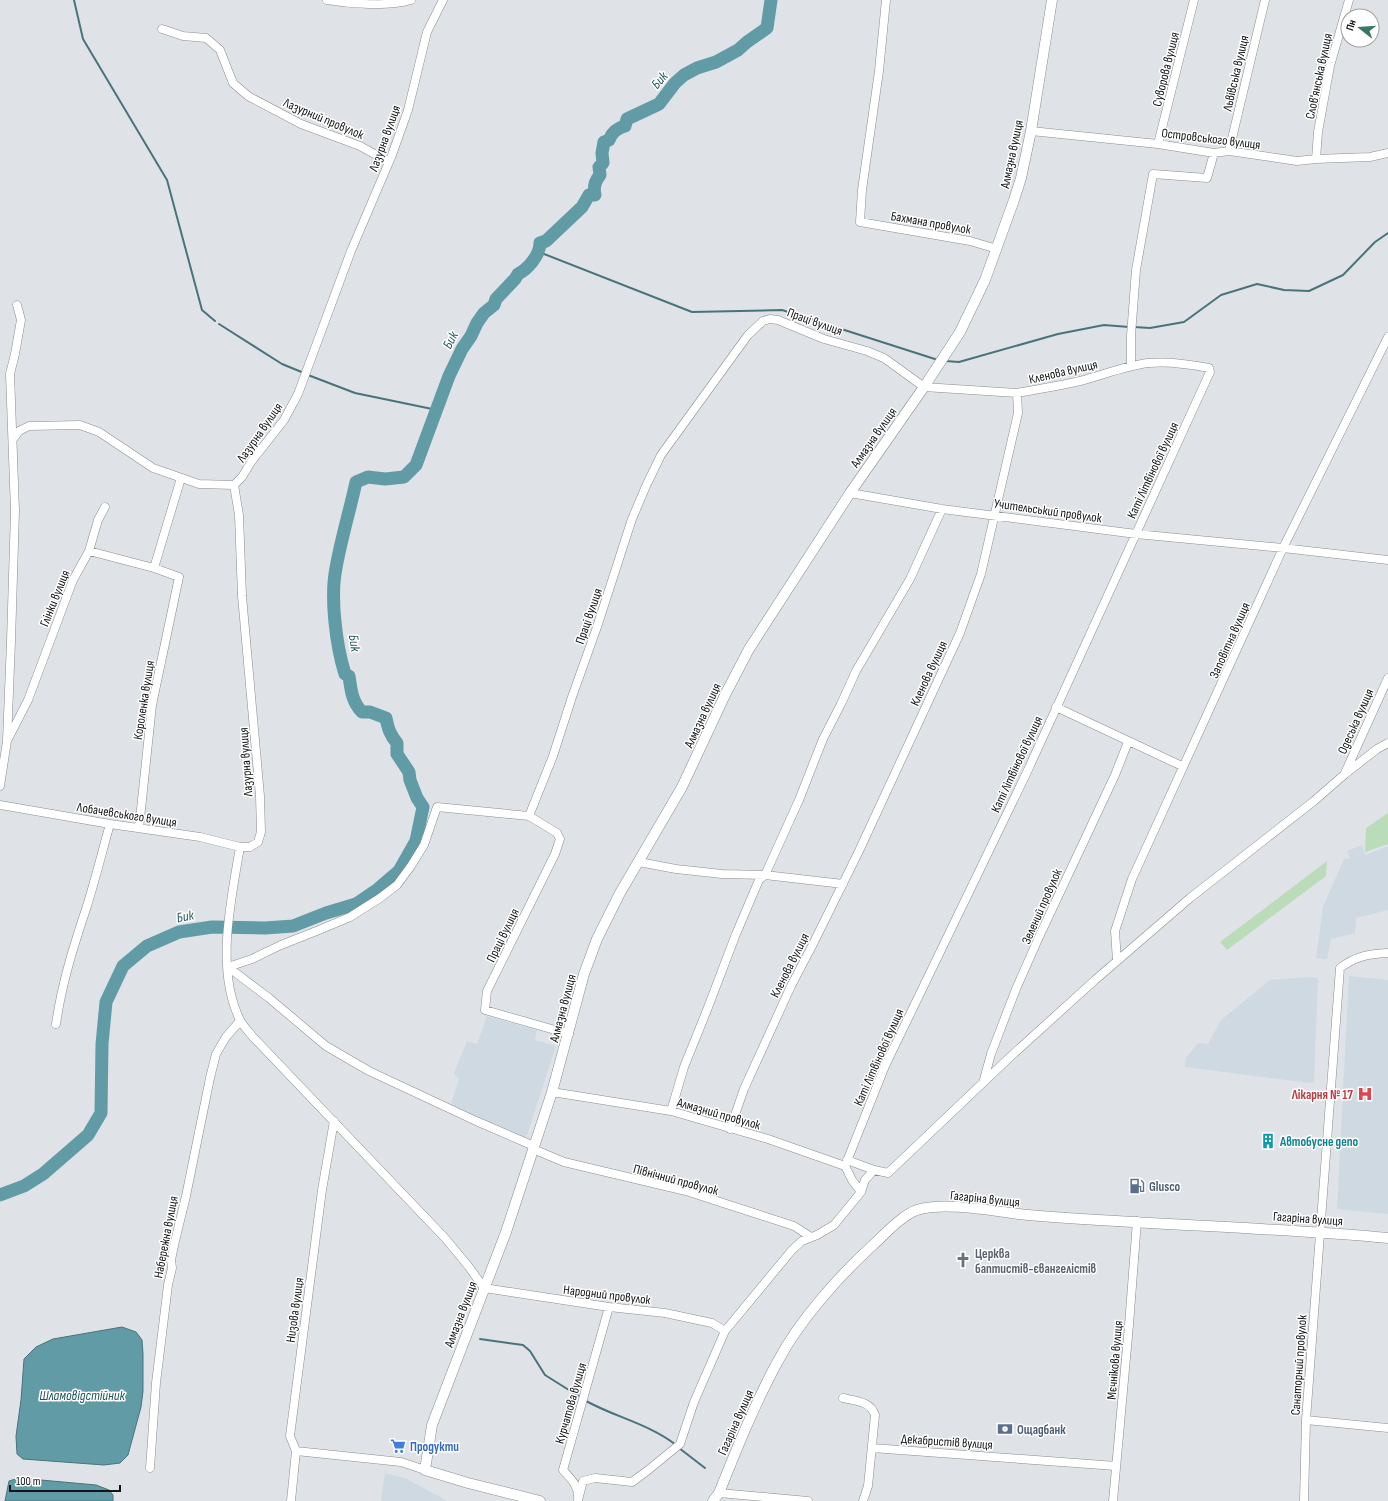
<svg xmlns="http://www.w3.org/2000/svg" width="1388" height="1501" viewBox="0 0 1388 1501" font-family="'Sofia Sans Condensed',sans-serif">
<rect width="100%" height="100%" fill="#dfe3e7"/>
<!-- built -->
<path fill="#ced9e1" d="M1362 845 1365 855 1388 846V910L1356 918 1355 933 1331 939 1327 959 1316 958 1323 907 1344 859 1350 858 1347 851Z
M1349 976 1388 980V1214L1337 1209Z
M1312 977 1318 978 1314 1082 1309 1083 1185 1067 1186 1058 1198 1043 1208 1044 1221 1020 1270 980Z
M487 1016 537 1030 535 1040 556 1046 526 1138 483 1121 451 1104 459 1079 454 1073 467 1041 477 1044Z
M385 1473 407 1479 447 1501H381Z"/>
<!-- green -->
<path fill="#bbdcb8" d="M1388 813V844L1365 852 1366 828Z
M1327 861 1326 876 1227 950 1220 942Z"/>
<!-- water -->
<path fill="#619ca6" stroke="#49737a" d="M122 1327 136 1332 142 1340 143 1354V1391L141 1407 128 1455 120 1463 104 1465 23 1459 17 1454 16 1436 21 1400 24 1359 36 1347 53 1339Z
M19 1478 96 1485 109 1490 113 1495V1501H5L9 1481Z"/>
<g fill="none" stroke-linecap="round" stroke-linejoin="round">
<!-- stream -->
<path stroke="#49737a" stroke-width="2" d="M74 0 83 39 167 180 202 310 215 321
M539 252 692 312 782 310 938 360
M219 324 282 364 304 373
M1134 327 1150 328 1184 322 1221 295 1257 284 1284 290 1309 291 1343 275 1375 242 1388 233
M945 361 959 362 1058 334 1104 325 1129 327
M308 375 355 393 437 410
M480 1339 523 1345 530 1351 545 1375 580 1397
M586 1401C615 1417 649 1424 676 1445
M679 1448 705 1468"/>
<!-- river -->
<path stroke="#619ca6" stroke-width="13" d="M0 1195 24 1186 43 1174 88 1135 101 1113 102 1044 106 1002 123 966 147 946 179 932 212 927 265 928 293 926 326 913 356 904 378 889 399 871 416 841 423 807 417 798 410 780 409 772 397 754V743C390 735 388 728 386 718L370 712H362C352 702 351 690 349 676L345 674C336 645 330 597 336 568 341 539 350 510 356 482L368 477 385 479 404 477 416 465 449 376 462 349 471 336 477 323 484 313 494 305 496 299 515 279 518 274C528 269 540 255 540 243L546 241 582 207 589 195H595C593 187 595 181 600 175L599 167 603 163 602 153 604 142 609 140C612 132 617 128 625 126L627 119 659 104 675 83 684 75 697 68 716 62 738 50 747 42 767 28 771 0"/>
<!-- minor casing -->
<g stroke="#898d90" stroke-width="9">
<path id="minor" d="M327 0C351 4 388 7 411 0
M886 0 879 71 862 190 860 222 970 241 997 249
M162 29 183 36 206 38 212 43 220 50 233 83 248 96 301 124 360 146 389 162
M1031 131 1158 144 1214 153 1229 151 1297 161 1316 159 1370 157 1388 153
M1158 144 1194 0
M1229 151 1265 0
M1316 159 1318 132 1330 66 1349 0
M1131 366V335L1136 270 1153 174 1207 178 1214 153
M13 439 19 431 29 426 80 425 99 432 153 468 199 484 234 485
M850 493 942 509 1136 534 1283 548 1388 560
M89 551 98 520 105 507
M154 568 181 478
M1056 707 1182 766
M7 741 28 700 73 580 89 551 154 568 179 577 152 705 139 828
M1345 773 1388 678
M0 786 7 741 11 641 15 511 10 374 15 354 21 320 17 305
M0 805 110 824 200 837 240 847H250L258 842 261 832 260 796 242 596 239 515 234 485 242 477 251 462 284 420 298 394 351 251 392 155 408 110 427 32 443 0
M240 847C231 901 215 969 240 1020 243 1026 249 1032 253 1037L445 1238 469 1267 484 1288 609 1307 665 1313 712 1323 725 1331
M639 862 676 869 722 874 765 875 843 884
M1117 961 1115 931 1132 879 1283 548 1388 337
M228 967 252 959 281 945 319 930 350 917 380 898 397 885 411 866 424 845 437 807 529 816
M228 967 269 998 326 1046 369 1071 476 1121 534 1146
M56 1024C62 983 73 948 86 909 95 881 102 852 110 824
M569 1034 485 1010 487 991 555 854 560 839 557 833 529 816 553 756 572 697 597 627 632 519 646 486 661 455 748 335 763 321 770 319 778 320 824 339 867 351 884 358 924 387 1017 393
M983 1083 991 1054 1016 989 1039 937 1115 775 1128 742
M552 1092 671 1111 768 1139 845 1166 852 1180 861 1192
M671 1111 684 1067 707 1010 736 934 759 880 765 875 770 864 799 800 823 739 841 704 856 671 910 579 942 509
M730 1129 744 1089 791 986 812 946 859 851 960 633 981 574 1018 413 1017 393C1038 389 1059 386 1080 381 1103 375 1125 366 1148 363 1168 361 1189 364 1209 368L1210 372 1027 772 885 1066 845 1166
M533 1149 564 1162 686 1191 794 1226 811 1237
M847 1160 874 1170
M843 1398C856 1401 870 1401 875 1415L868 1486 863 1501
M1306 1420 1388 1428
M872 1448 1116 1466
M296 1451 401 1462 425 1470
M150 1468 156 1383 168 1285 172 1268 171 1260 175 1241 186 1196 210 1078 216 1054 226 1037 240 1021
M719 1493 808 1501
M578 1496C578 1485 570 1478 563 1470L609 1307
M578 1500 583 1481 595 1478 632 1482 647 1471 680 1444 694 1402 725 1331 792 1250 802 1241 817 1235 834 1225 861 1192 865 1180 874 1170 888 1173 1010 1057 1095 980 1190 898 1314 801 1345 774 1377 749 1388 743
M291 1501 296 1451 290 1436 322 1190 334 1121
M1113 1501 1129 1325 1137 1221
M1304 1501 1306 1420 1340 968C1356 956 1369 954 1388 953"/>
</g>
<!-- major casing -->
<g stroke="#898d90" stroke-width="11">
<path id="major" d="M540 1501 468 1483 425 1470 432 1425 506 1232 552 1092 584 974 597 939 620 893 682 787 725 695 749 649 850 493 924 387 960 332 985 280 1014 200 1021 178 1031 131 1052 0
M713 1501 719 1493C737 1448 755 1403 778 1361 799 1321 839 1276 872 1246 884 1235 902 1215 917 1210 946 1201 997 1212 1028 1215 1148 1225 1268 1227 1388 1238"/>
</g>
<!-- minor -->
<use href="#minor" stroke="#fff" stroke-width="8"/>
<!-- major -->
<use href="#major" stroke="#fff" stroke-width="10"/>
</g>
<!-- icons -->
<defs>
<g id="hospital-bare" transform="scale(1.2)"><path d="M-5-5h3v3.5h4V-5h3V5h-3V1.5h-4V5h-3Z" fill="#e0444e" stroke="#fff" stroke-width="2.5" paint-order="stroke"/></g>
<g id="building-bare" transform="scale(1.2)"><path d="M-4-6H4V6H1V3H-1V6H-4ZM-2.5-4.3h1.7v1.8h-1.7ZM.8-4.3h1.7v1.8H.8ZM-2.5-1h1.7V.8h-1.7ZM.8-1h1.7V.8H.8Z" fill="#0f9aa8" stroke="#fff" stroke-width="2.5" paint-order="stroke"/></g>
<g id="fuel-bare" transform="scale(1.2)"><path d="M-5.5-6h7V0h2V4h1.3V-2.5L3-4.5l.8-.8L6-3V5H2.5V1h-1V6h-7ZM-4.2-4.7v3.2H.2V-4.7Z" fill="#5c6f8a" stroke="#fff" stroke-width="2.5" paint-order="stroke"/></g>
<g id="church-bare" transform="scale(1.2)"><path d="M-1.2-6h2.4v3.5h3.3v2.4h-3.3V6h-2.4V-.1h-3.3v-2.4h3.3Z" fill="#6b7280" stroke="#fff" stroke-width="2.5" paint-order="stroke"/></g>
<g id="bank-bare" transform="scale(1.2)"><path d="M-6-4H6V4H-6ZM0-2.3a2.3 2.3 0 1 0 0 4.6a2.3 2.3 0 1 0 0-4.6Z" fill="#5c6f8a" stroke="#fff" stroke-width="2.5" paint-order="stroke"/></g>
<g id="supermarket-bare" transform="scale(1.2)"><path d="M-6-5.5h2.5l.6 2H6L4.5 2H-2.5L-4.4-4H-6ZM-1.5 3.2a1.3 1.3 0 1 0 .1 0ZM3 3.2a1.3 1.3 0 1 0 .1 0Z" fill="#3f7fe0" stroke="#fff" stroke-width="2.5" paint-order="stroke"/></g>
</defs>
<g fill-rule="evenodd">
<use href="#hospital-bare" x="1365" y="1094"/>
<use href="#building-bare" x="1268" y="1141"/>
<use href="#fuel-bare" x="1137" y="1186"/>
<use href="#church-bare" x="963" y="1260"/>
<use href="#bank-bare" x="1005" y="1429"/>
<use href="#supermarket-bare" x="398" y="1446"/>
</g>
<g text-anchor="middle" stroke-width="3" stroke-linejoin="round" paint-order="stroke">
<!-- street labels -->
<g font-size="13" fill="#121314" stroke="#fff">
<text transform="translate(1165 69) rotate(-76)" y="5">Суворова вулиця</text>
<text transform="translate(1235 73) rotate(-77)" y="5">Львівська вулиця</text>
<text transform="translate(1318 76) rotate(-78)" y="5">Слов'янська вулиця</text>
<text transform="translate(324 118) rotate(23)" y="5">Лазурний провулок</text>
<text transform="translate(384 138) rotate(-70)" y="5">Лазурна вулиця</text>
<text transform="translate(1211 138) rotate(7)" y="5">Островського вулиця</text>
<text transform="translate(1011 154) rotate(-78)" y="5">Алмазна вулиця</text>
<text transform="translate(931 222) rotate(10)" y="5">Бахмана провулок</text>
<text transform="translate(815 321) rotate(20)" y="5">Праці вулиця</text>
<text transform="translate(1063 371) rotate(-13)" y="5">Кленова вулиця</text>
<text transform="translate(259 432) rotate(-55)" y="5">Лазурна вулиця</text>
<text transform="translate(873 437) rotate(-55)" y="5">Алмазна вулиця</text>
<text transform="translate(1152 470) rotate(-65)" y="5">Каті Літвінової вулиця</text>
<text transform="translate(1048 510) rotate(8)" y="5">Учительський провулок</text>
<text transform="translate(54 598) rotate(-68)" y="5">Глінки вулиця</text>
<text transform="translate(588 616) rotate(-71)" y="5">Праці вулиця</text>
<text transform="translate(1229 640) rotate(-66)" y="5">Заповітна вулиця</text>
<text transform="translate(928 673) rotate(-65)" y="5">Кленова вулиця</text>
<text transform="translate(143 700) rotate(-81)" y="5">Короленка вулиця</text>
<text transform="translate(702 715) rotate(-65)" y="5">Алмазна вулиця</text>
<text transform="translate(1355 721) rotate(-66)" y="5">Одеська вулиця</text>
<text transform="translate(245 762) rotate(-94)" y="5">Лазурна вулиця</text>
<text transform="translate(1016 764) rotate(-65)" y="5">Каті Літвінової вулиця</text>
<text transform="translate(127 814) rotate(9)" y="5">Лобачевського вулиця</text>
<text transform="translate(1041 906) rotate(-66)" y="5">Зелений провулок</text>
<text transform="translate(502 935) rotate(-64)" y="5">Праці вулиця</text>
<text transform="translate(789 965) rotate(-63)" y="5">Кленова вулиця</text>
<text transform="translate(562 1008) rotate(-75)" y="5">Алмазна вулиця</text>
<text transform="translate(878 1057) rotate(-66)" y="5">Каті Літвінової вулиця</text>
<text transform="translate(719 1113) rotate(16)" y="5">Алмазний провулок</text>
<text transform="translate(676 1179) rotate(15)" y="5">Північний провулок</text>
<text transform="translate(985 1198) rotate(6)" y="5">Гагаріна вулиця</text>
<text transform="translate(1308 1218) rotate(4)" y="5">Гагаріна вулиця</text>
<text transform="translate(165 1237) rotate(-79)" y="5">Набережна вулиця</text>
<text transform="translate(607 1294) rotate(7)" y="5">Народний провулок</text>
<text transform="translate(294 1310) rotate(-82)" y="5">Низова вулиця</text>
<text transform="translate(460 1314) rotate(-69)" y="5">Алмазна вулиця</text>
<text transform="translate(1114 1360) rotate(-85)" y="5">Мєчнікова вулиця</text>
<text transform="translate(1298 1365) rotate(-86)" y="5">Санаторний провулок</text>
<text transform="translate(570 1403) rotate(-74)" y="5">Курчатова вулиця</text>
<text transform="translate(735 1422) rotate(-66)" y="5">Гагаріна вулиця</text>
<text transform="translate(947 1441) rotate(4)" y="5">Декабристів вулиця</text>
</g>
<!-- health labels -->
<g font-size="13" font-weight="bold" fill="#be3a42" stroke="#fff" text-anchor="end">
<text x="1353" y="1099">Лікарня № 17</text>
</g>
<!-- culture labels -->
<g font-size="13" font-weight="bold" fill="#0d838f" stroke="#fff" text-anchor="start">
<text x="1280" y="1146">Автобусне депо</text>
</g>
<!-- service labels -->
<g font-size="13" font-weight="bold" fill="#4e5e75" stroke="#fff" text-anchor="start">
<text x="1149" y="1191">Glusco</text>
<text x="1017" y="1434">Ощадбанк</text>
</g>
<!-- worship labels -->
<g font-size="13" font-weight="bold" fill="#5b616d" stroke="#fff" text-anchor="start">
<text x="975" y="1258">Церква<tspan x="975" dy="15">баптистів-євангелістів</tspan></text>
</g>
<!-- shop labels -->
<g font-size="13" font-weight="bold" fill="#366cbe" stroke="#fff" text-anchor="start">
<text x="410" y="1451">Продукти</text>
</g>
<!-- water labels -->
<g font-size="14" font-style="italic" fill="#22565e" stroke="#fff">
<text transform="translate(659 80) rotate(-49)" y="5">Бик</text>
<text transform="translate(450 340) rotate(-63)" y="5">Бик</text>
<text transform="translate(355 643) rotate(82)" y="5">Бик</text>
<text transform="translate(185 916) rotate(-11)" y="5">Бик</text>
<text x="82" y="1400">Шламовідстійник</text>
</g>
</g>
<!-- north arrow -->
<g transform="translate(1360 28) rotate(287)"><circle r="19" fill="#ffffff" stroke="#a0a1a1"/>
<path d="M0-3L7 15L0 10L-7 15Z" fill="#3b7863"/>
<text y="-6" font-size="11" font-weight="bold" text-anchor="middle" fill="#121314">Пн</text>
</g>
<!-- scale -->
<path d="M10 1485v6h110v-6" fill="none" stroke="#121314" stroke-width="2"/>
<text x="16" y="1485" font-size="12" fill="#121314" stroke="#ffffff" stroke-width="3" paint-order="stroke">100 m</text>
</svg>
